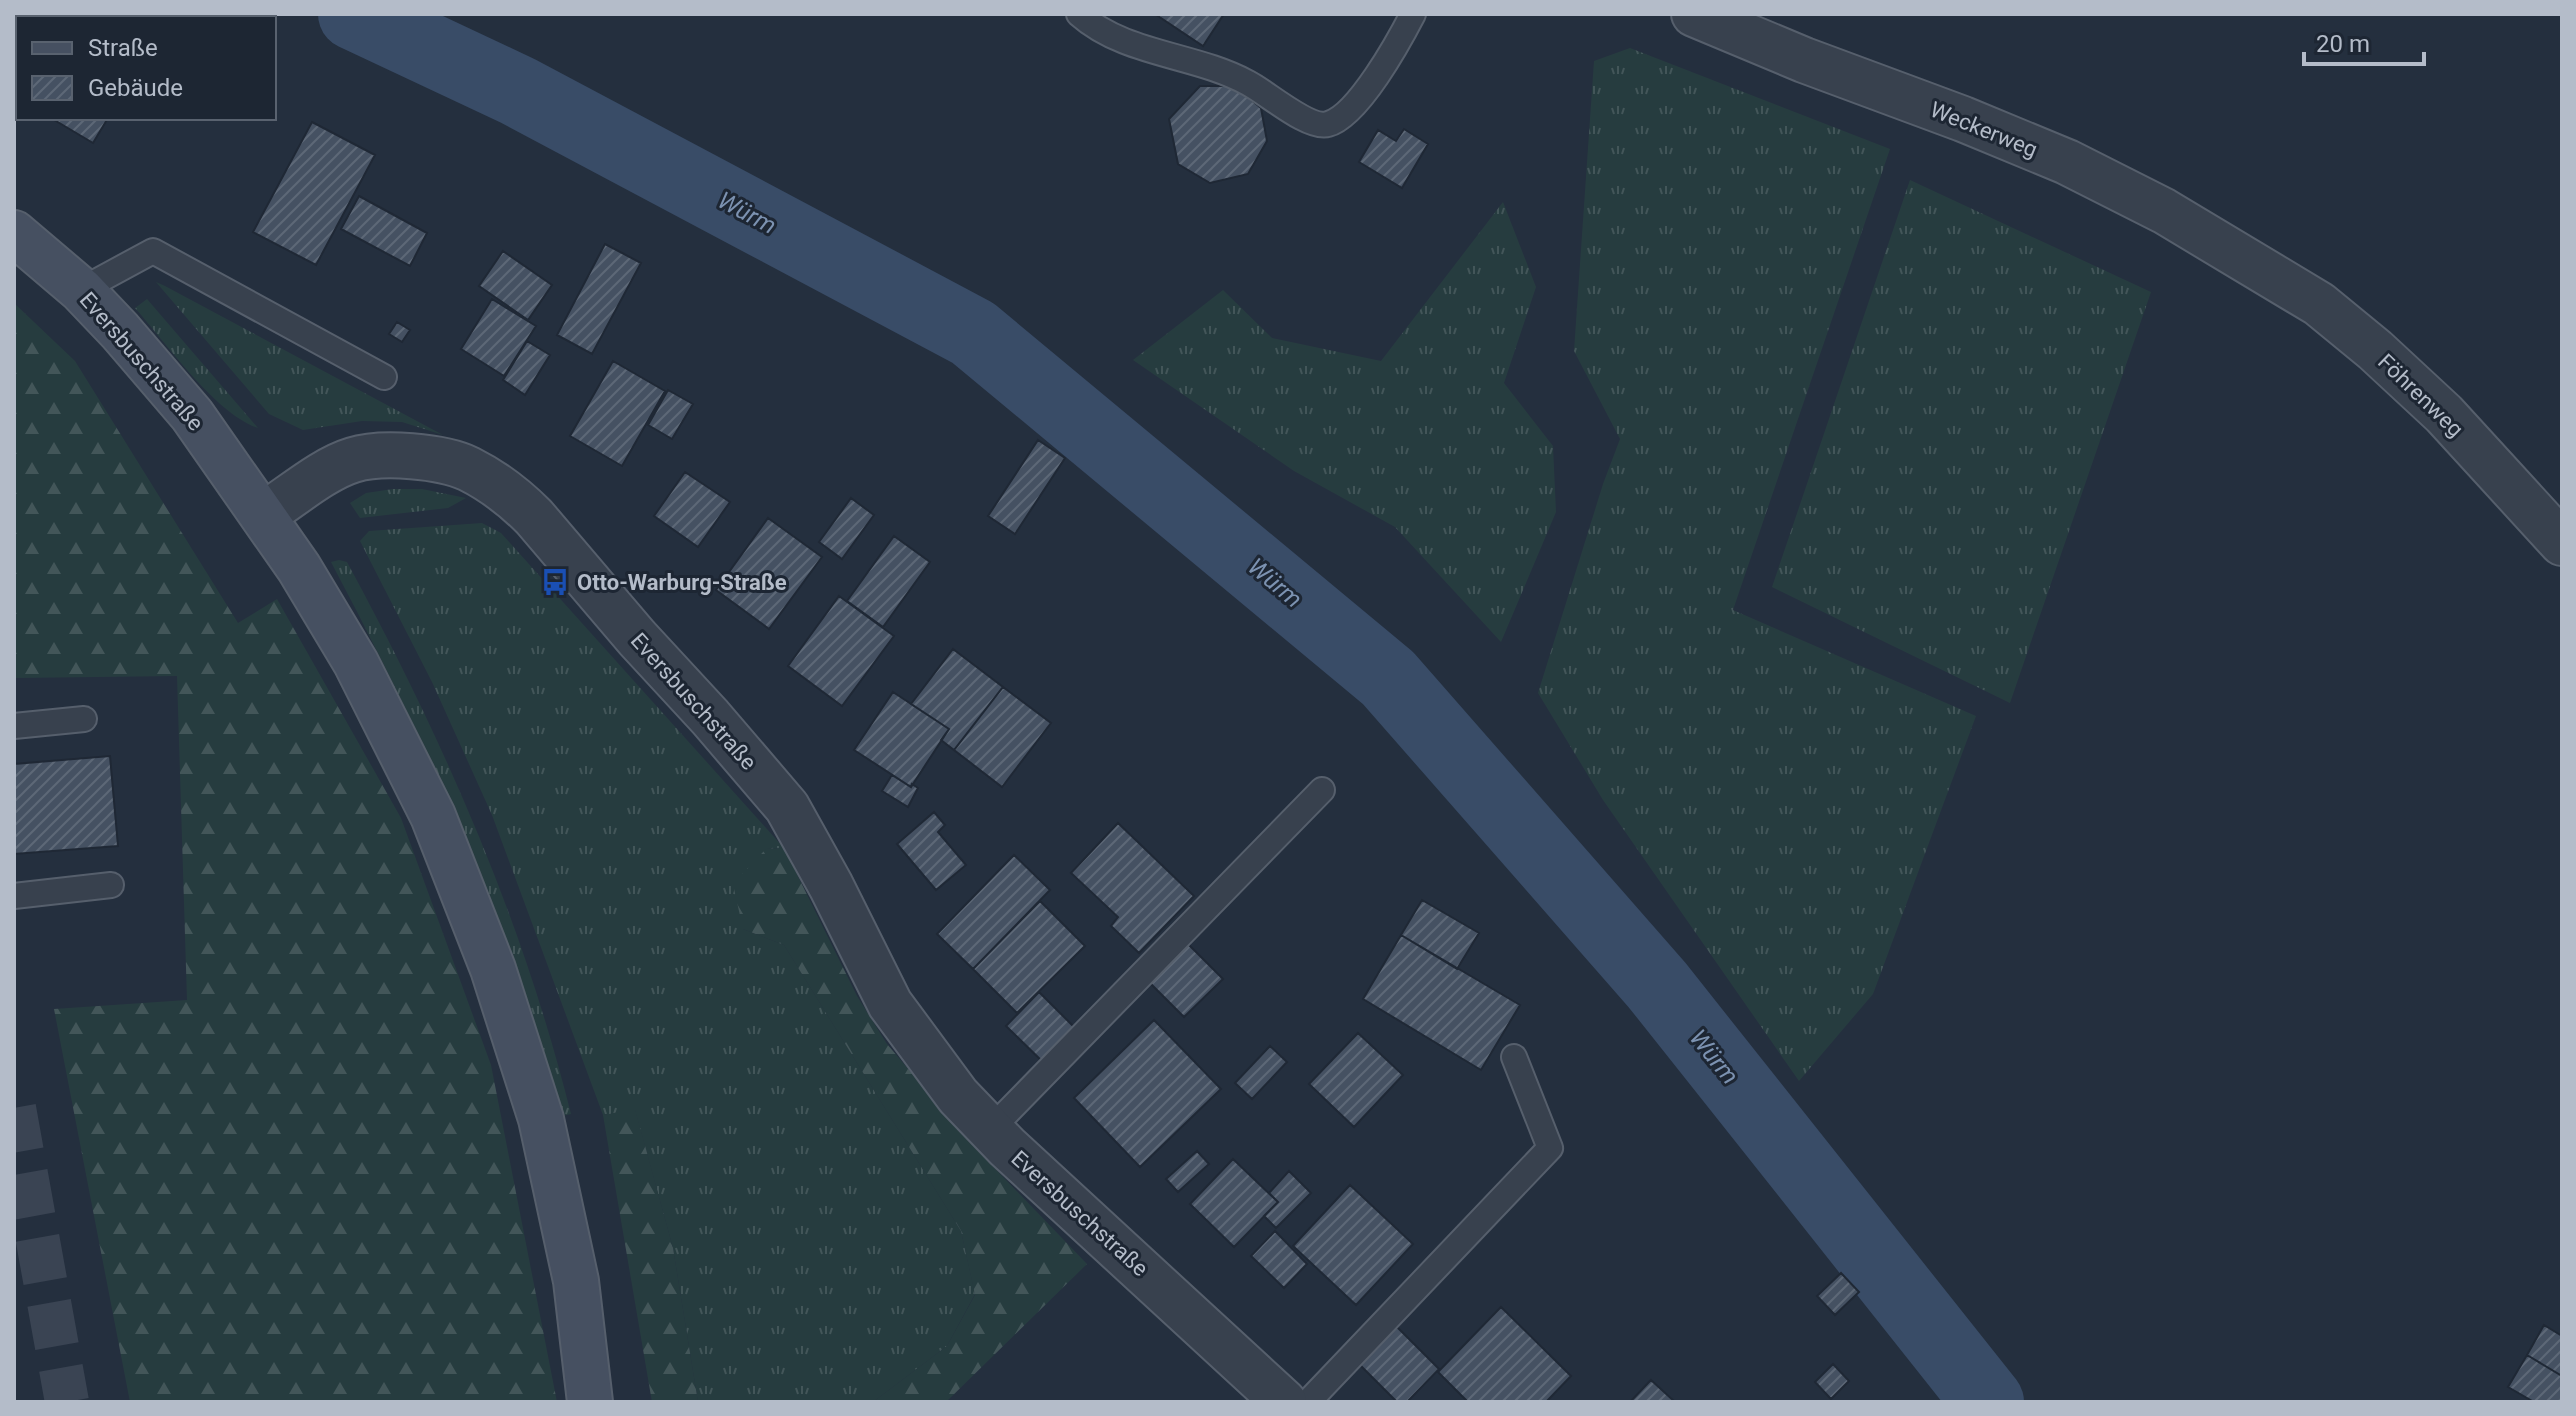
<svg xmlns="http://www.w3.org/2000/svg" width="2576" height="1416" viewBox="0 0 2576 1416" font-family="Roboto,sans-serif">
<defs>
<pattern id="grass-tufts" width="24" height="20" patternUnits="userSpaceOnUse" patternTransform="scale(2)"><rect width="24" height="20" fill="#263c3f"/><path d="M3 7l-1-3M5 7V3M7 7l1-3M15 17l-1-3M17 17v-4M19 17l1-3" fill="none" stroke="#435659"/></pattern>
<pattern id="forest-firs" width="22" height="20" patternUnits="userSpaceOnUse" patternTransform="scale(2)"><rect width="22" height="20" fill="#263c3f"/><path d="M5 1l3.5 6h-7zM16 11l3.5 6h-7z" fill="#435659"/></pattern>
<pattern id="building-hatch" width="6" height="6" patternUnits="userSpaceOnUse" patternTransform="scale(2)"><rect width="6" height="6" fill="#455162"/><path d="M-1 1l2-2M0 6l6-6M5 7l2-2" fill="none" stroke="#5d6877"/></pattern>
</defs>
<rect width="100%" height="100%" fill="#242f3e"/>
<!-- grass -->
<path fill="url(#grass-tufts)" d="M1630 48 1890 149 1733 610 1976 716 1873 994 1799 1081 1603 800 1538 693 1603 484 1620 439 1574 351 1594 61Z
M1910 180 2151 292 2010 703 1772 587Z
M1503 202 1536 287 1504 383 1553 446 1556 512 1501 642 1395 527 1294 471 1133 360 1223 290 1272 338 1381 361Z
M156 282 165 286 443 435 402 422 362 421 303 430 269 414Z
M147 299 258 428C216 414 166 343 135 308Z
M393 489H422L466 498 448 508 360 518 350 503 366 493Z
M482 523 501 533 784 848 766 849 743 929 784 945 961 1231 975 1294 947 1346 873 1402H698L673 1248 635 1110 603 1115 492 815 432 682 360 541 369 531Z
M339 560 347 562C443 739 522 918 571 1114L562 1116C539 1047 520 976 494 908 446 790 391 675 331 562Z"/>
<!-- forest -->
<path fill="url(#forest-firs)" d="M14 303 75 361 238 623 277 599 401 818 491 1065 557 1402H130L54 1009 187 1000 177 676 14 678Z
M784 848 857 996 887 1044 980 1153 1087 1264 946 1402H873L947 1346 975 1295 961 1231 784 945 743 929 733 884 766 849Z
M635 1109 673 1248 698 1402H652L603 1115Z"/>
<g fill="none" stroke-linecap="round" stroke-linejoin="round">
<!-- river -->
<path stroke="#394c67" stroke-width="72" d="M354 14 518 91 973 333 1388 678 1657 985 1988 1402"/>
</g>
<!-- building -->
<path fill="url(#building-hatch)" stroke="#1f2835" stroke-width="2" d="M1155 14H1224L1203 46Z
M1200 86H1235L1261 108 1267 141 1248 174 1210 183 1178 164 1169 119Z
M51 118H108L93 143Z
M312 122 375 155 316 265 253 232Z
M1404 129 1428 144 1402 188 1359 162 1378 130 1396 141Z
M359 196 427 233 410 266 341 229Z
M605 244 641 263 592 354 557 335Z
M503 251 552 285 528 320 479 286Z
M492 299 536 326 504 376 461 349Z
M397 322 410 330 402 342 389 334Z
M527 341 550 355 525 395 503 380Z
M613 361 665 391 622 466 570 436Z
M668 390 693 404 672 439 648 425Z
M1038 440 1065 458 1015 534 988 516Z
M685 472 730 502 698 547 654 516Z
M851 498 874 515 842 559 819 542Z
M768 518 822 557 769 629 716 590Z
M894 536 930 562 883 627 847 601Z
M839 596 894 636 842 706 788 666Z
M953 649 1003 687 954 750 941 740 949 729 911 704Z
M1003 687 1051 723 1002 787 954 750Z
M893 692 949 729 911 787 854 750Z
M110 756 118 846 14 854V764Z
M892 775 911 787 912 784 918 788 908 807 882 791Z
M934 812 945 825 938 832 966 865 936 890 897 844Z
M1118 823 1194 896 1139 953 1111 926 1118 917 1071 873Z
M1014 855 1050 890 973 969 937 934Z
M1422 900 1479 933 1457 969 1401 935Z
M1040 901 1085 946 1017 1013 973 969Z
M1401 935 1520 1005 1481 1070 1363 999Z
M1187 943 1223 979 1184 1017 1148 981Z
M1039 992 1078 1031 1046 1065 1006 1026Z
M1154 1020 1221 1089 1140 1167 1074 1098Z
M1358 1033 1403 1075 1354 1127 1309 1084Z
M1270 1046 1287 1062 1252 1099 1235 1083Z
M1197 1151 1209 1164 1178 1192 1166 1179Z
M1233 1159 1278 1202 1234 1247 1190 1204Z
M1289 1171 1311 1193 1276 1228 1264 1216 1278 1202 1269 1193Z
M1350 1185 1413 1244 1356 1305 1293 1246Z
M1275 1231 1307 1264 1284 1288 1251 1256Z
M1841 1273 1859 1292 1835 1315 1817 1296Z
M1501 1307 1571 1376 1546 1402H1468L1438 1372Z
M1381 1311 1439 1369 1407 1402H1397L1344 1349Z
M2544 1325 2562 1336V1376L2527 1355Z
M2527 1355 2562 1376V1402H2534L2508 1387Z
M1833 1364 1849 1381 1831 1399 1815 1382Z
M1651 1380 1675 1402H1630Z"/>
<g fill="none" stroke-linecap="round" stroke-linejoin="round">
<!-- motorway-tunnel -->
<path stroke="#3a4453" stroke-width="44" stroke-dasharray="44 22" stroke-linecap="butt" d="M14 1108 67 1402"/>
<!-- service casing -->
<g stroke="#565f6c" stroke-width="28">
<path id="service" d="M1079 14C1125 55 1195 54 1248 83 1266 92 1309 130 1328 124 1358 116 1399 41 1413 14
M81 290 153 251 384 377
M14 726 84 719
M14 896 111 885
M990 1130 1322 790
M1308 1402 1550 1148 1514 1057"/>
</g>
<!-- minor casing -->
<g stroke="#565f6c" stroke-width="48">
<path id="minor" d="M1694 14 1804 60 1963 119 2067 162 2164 211 2319 304 2375 350 2444 414 2562 543
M263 515C290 498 323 469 353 460 382 451 442 456 469 469 493 481 515 498 534 517L637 638 710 717 787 807 831 886 890 1004 958 1096 1007 1147 1284 1402"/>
</g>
<!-- secondary casing -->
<g stroke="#565f6c" stroke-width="48">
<path id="secondary" d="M14 233 81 290 120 331 192 415 299 568 356 663 433 816 493 969 541 1119 576 1281 590 1402"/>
</g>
<!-- service -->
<use href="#service" stroke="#38414e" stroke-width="24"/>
<!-- minor -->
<use href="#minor" stroke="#38414e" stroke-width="44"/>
<!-- secondary -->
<use href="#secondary" stroke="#465061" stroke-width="44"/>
</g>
<!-- icons -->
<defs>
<g id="bus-bare" transform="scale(2.16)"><path d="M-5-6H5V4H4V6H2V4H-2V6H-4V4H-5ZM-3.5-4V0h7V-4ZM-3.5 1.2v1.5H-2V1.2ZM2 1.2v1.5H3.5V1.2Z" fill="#1a4fb4" stroke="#1d2633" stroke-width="2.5" paint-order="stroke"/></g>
</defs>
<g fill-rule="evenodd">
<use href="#bus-bare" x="555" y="582"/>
</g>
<g text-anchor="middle" stroke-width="6" stroke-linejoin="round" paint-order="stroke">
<!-- street labels -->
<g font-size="22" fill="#b4bcc9" stroke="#1d2633">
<text transform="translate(1984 129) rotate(22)" y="8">Weckerweg</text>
<text transform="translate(142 361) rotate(49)" y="8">Eversbuschstraße</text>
<text transform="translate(2421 395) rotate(44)" y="8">Föhrenweg</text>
<text transform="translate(694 701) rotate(48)" y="8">Eversbuschstraße</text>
<text transform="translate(1080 1213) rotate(42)" y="8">Eversbuschstraße</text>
</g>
<!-- poi labels -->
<g font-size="22" font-weight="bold" fill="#b4bcc9" stroke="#1d2633" text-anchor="start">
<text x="577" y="590">Otto-Warburg-Straße</text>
</g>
<!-- water labels -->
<g font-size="24" font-style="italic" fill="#7c92b1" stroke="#1d2633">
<text transform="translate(747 213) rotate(28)" y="8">Würm</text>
<text transform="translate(1275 583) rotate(40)" y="8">Würm</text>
<text transform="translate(1714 1057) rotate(51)" y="8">Würm</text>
</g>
</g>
<!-- border -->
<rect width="2576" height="1416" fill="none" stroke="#b4bcc9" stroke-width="32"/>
<!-- legend -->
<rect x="16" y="16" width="260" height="104" fill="#1d2633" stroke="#59626f" stroke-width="2"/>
<rect x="32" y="42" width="40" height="12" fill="#465061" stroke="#59626f" stroke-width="2"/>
<text x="88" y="56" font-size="24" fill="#b4bcc9">Straße</text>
<rect x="32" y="76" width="40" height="24" fill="url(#building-hatch)" stroke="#59626f" stroke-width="2"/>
<text x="88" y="96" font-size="24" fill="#b4bcc9">Gebäude</text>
<!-- scale -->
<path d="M2304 52v12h120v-12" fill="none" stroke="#b4bcc9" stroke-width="4"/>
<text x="2316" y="52" font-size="24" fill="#b4bcc9" stroke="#1d2633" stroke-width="6" paint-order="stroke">20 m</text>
</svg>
